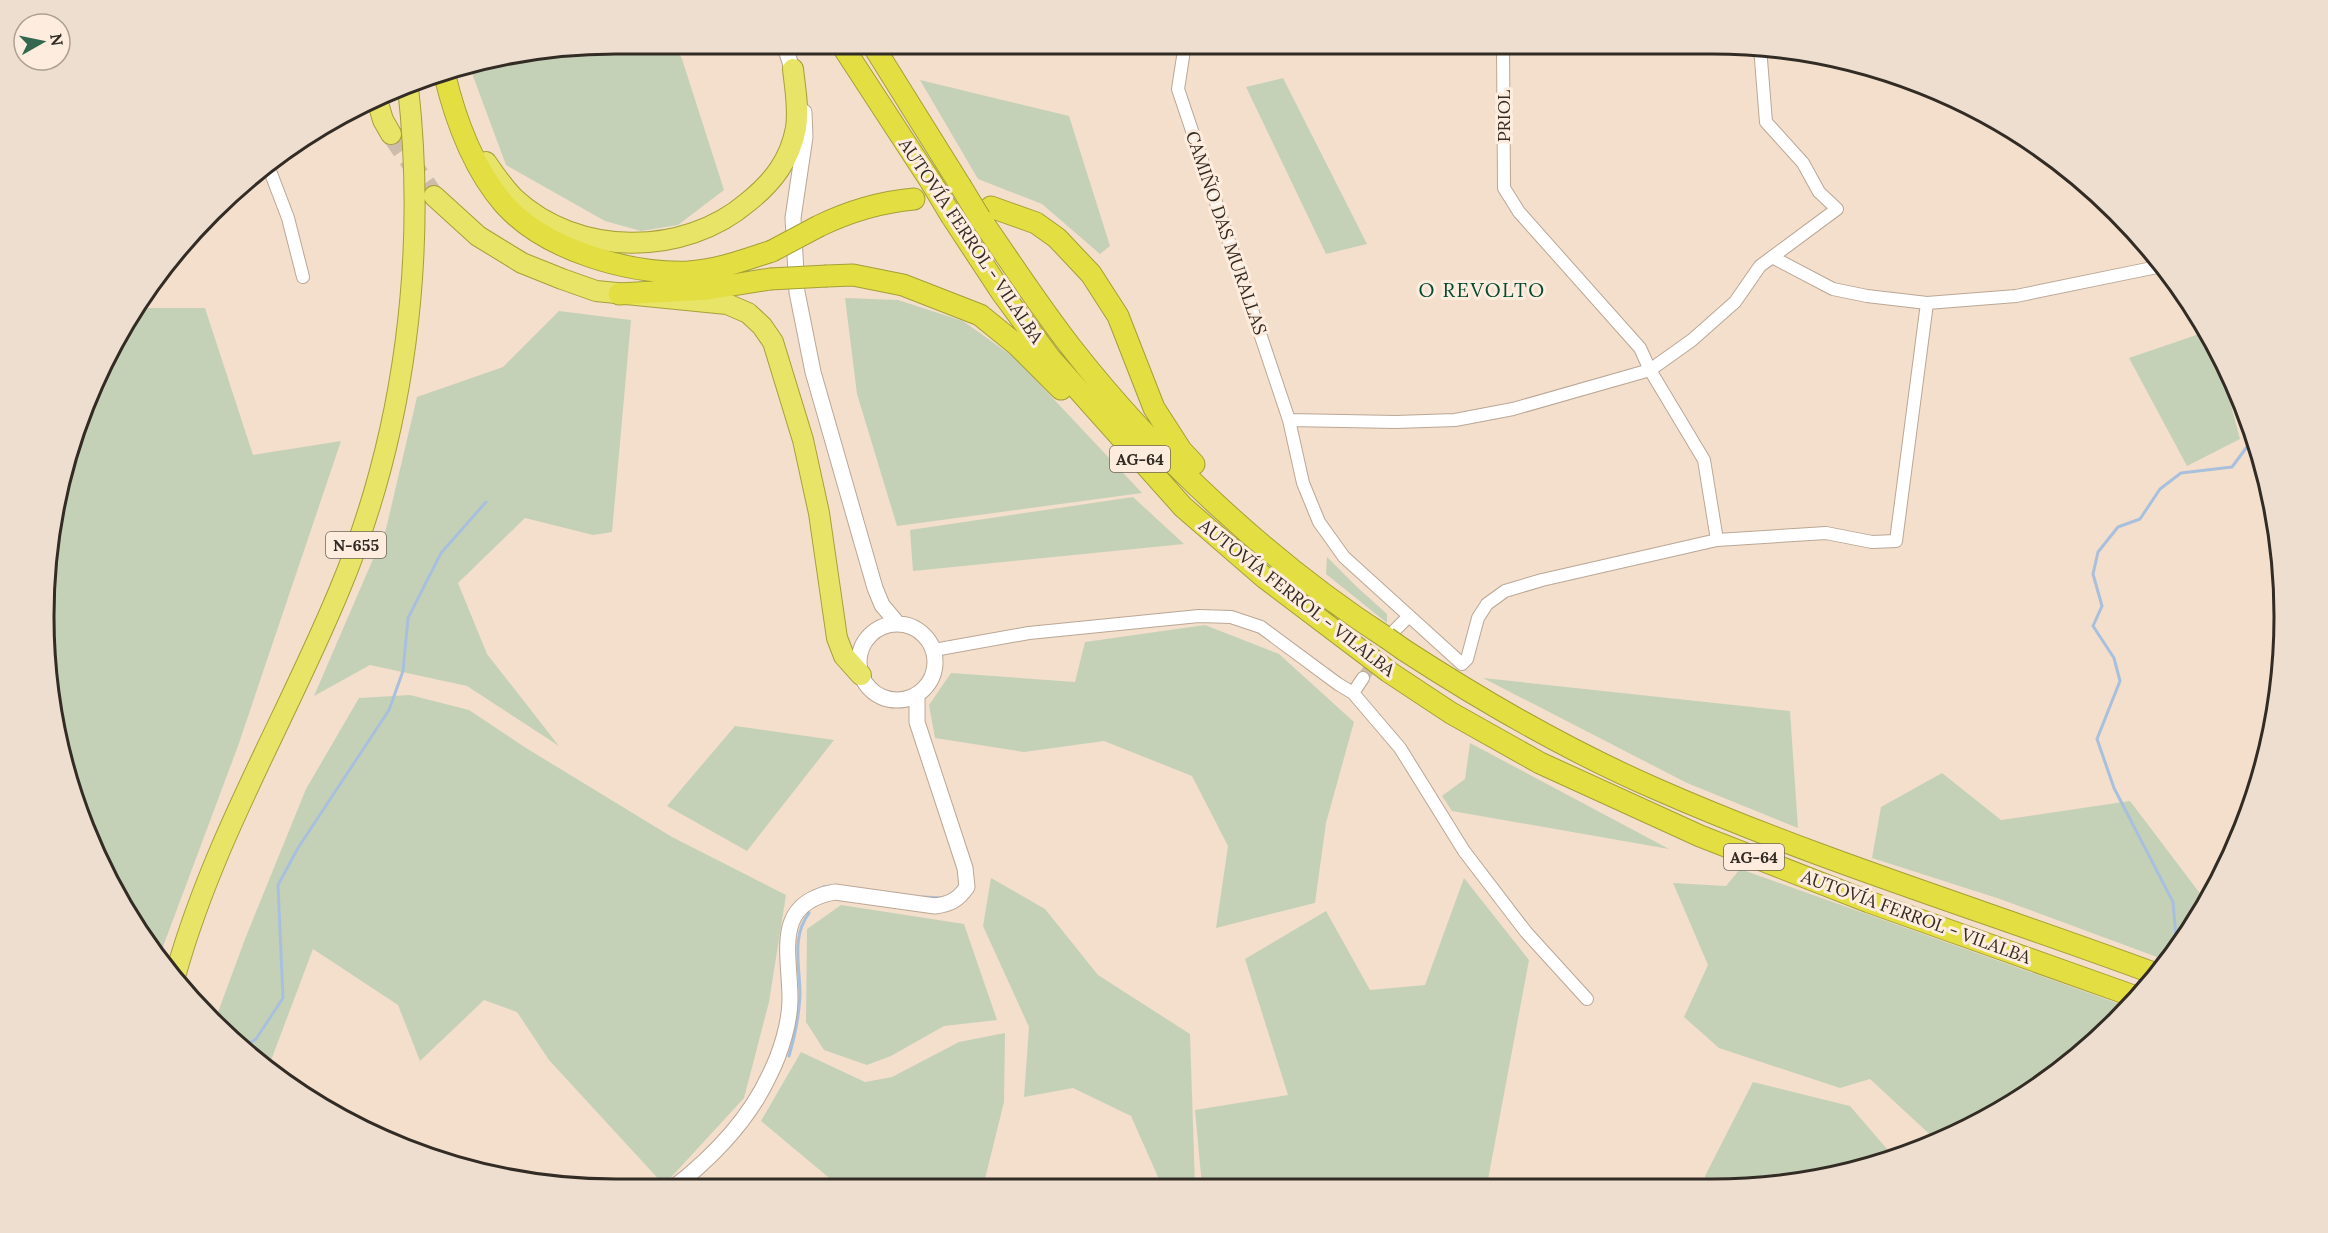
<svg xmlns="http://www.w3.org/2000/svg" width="2328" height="1233" viewBox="0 0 2328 1233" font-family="Lora,serif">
<rect width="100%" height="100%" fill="#f3dfcc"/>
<!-- green -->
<path fill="#c5d1b7" d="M617 44H674L682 59 724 190 678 225 641 231 605 221 506 165 470 68Z
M1283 78 1367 244 1326 254 1246 87Z
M920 80 1069 116 1110 246 1100 254 1042 204 978 179Z
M845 298 898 300 963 321 1015 358 1142 493 897 526 857 394Z
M136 308H205L253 455 341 441 238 746 161 952 102 870 48 691 45 579 63 469Z
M559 311 631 320 612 532 593 535 525 518 458 583 487 654 559 746 467 686 370 665 314 696 386 529 417 397 503 367Z
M2208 331 2214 343 2240 439 2187 466 2129 358Z
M1133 497 1184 544 913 571 910 530Z
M1327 557 1357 587 1387 614V623L1326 574Z
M1205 625 1279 654 1354 722 1326 823 1315 903 1216 928 1228 846 1192 776 1104 741 1024 752 935 738 929 705 951 673 1075 682 1085 642Z
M1483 678 1790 711 1798 828 1687 783Z
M410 695 469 710 526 748 672 837 786 895 769 1002 744 1098 664 1185 549 1060 517 1012 484 1000 420 1061 398 1005 313 949 270 1063 214 1023 245 939 306 789 359 698Z
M735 726 834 740 747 851 667 806Z
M1470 743 1669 849 1452 811 1442 796 1465 779Z
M1942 773 2001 820 2130 801 2205 900 2165 960 2000 899 1872 858 1881 807Z
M1740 869 2128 1007 2030 1093 1938 1142 1870 1079 1840 1088 1719 1048 1684 1017 1708 965 1673 883 1726 886Z
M991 878 1045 909 1098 975 1190 1034 1195 1186H1162L1131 1116 1073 1088 1024 1097 1029 1027 983 926Z
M1464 878 1529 960 1487 1185 1202 1186 1195 1110 1288 1095 1245 959 1326 911 1370 990 1425 985Z
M841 905 964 924 997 1020 944 1026 891 1056 867 1065 824 1050 806 1022 807 929Z
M1005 1033 1004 1102 983 1187H840L761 1121 801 1052 865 1082 892 1077 959 1042Z
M1753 1082 1850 1106 1893 1156 1787 1185H1706L1705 1176Z"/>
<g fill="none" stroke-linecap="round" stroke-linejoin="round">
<!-- stream -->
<path stroke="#a9c0dd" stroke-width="3" d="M2252 428 2254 434
M814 891 823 887 830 886
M923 897 943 898
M2174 947 2176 937 2173 902 2114 788 2097 739 2120 681 2114 658 2093 626 2102 606 2093 574 2098 552 2118 527 2140 519 2160 489 2181 473 2232 467 2255 436
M245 1046 256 1039 283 998 278 885 298 848 389 710 403 671 408 618 441 553 486 502
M789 1056C795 1036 799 1016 800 995 800 966 791 937 809 913L808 910"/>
<!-- minor-tunnel -->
<path stroke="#cdbbab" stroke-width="12" stroke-dasharray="12 6" stroke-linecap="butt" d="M1363 678 1391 636"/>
<!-- trunk-tunnel -->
<path stroke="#cdbbab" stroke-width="20" stroke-dasharray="20 10" stroke-linecap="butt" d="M391 134 434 196"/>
<!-- minor casing -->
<g stroke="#baa795" stroke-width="14">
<path id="minor" d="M1185 44 1178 89 1289 420 1303 483 1319 522 1344 557 1462 664 1467 659 1478 618 1487 604 1505 591 1542 580 1717 540 1826 533 1872 542 1896 541 1927 303
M1503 44 1504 188 1519 212 1640 348 1650 370 1704 460 1717 540
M267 163 288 218 303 277
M1772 257 1833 289 1867 296 1927 303 2016 296 2162 266
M1289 420 1396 422 1455 420 1513 409 1650 370 1692 340 1735 302 1760 266 1837 209 1819 192 1803 163 1766 122 1760 47
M1395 630 1408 617
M934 650 1029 633 1199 616 1231 617 1261 627 1338 684 1353 693 1400 748 1464 851 1526 932 1587 999
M1353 693 1363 678"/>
</g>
<!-- tertiary casing -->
<g stroke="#baa795" stroke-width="17">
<path id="tertiary" d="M784 44 796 80
M804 112 805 137 793 218 797 292 813 372 875 588 882 605 898 624
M859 662a38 38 0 1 1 76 0a38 38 0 1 1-76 0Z
M673 1188C713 1157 749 1120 770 1074 781 1052 790 1022 790 999 790 953 772 903 835 892L935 906C950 904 958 900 967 887L965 868 917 722V695"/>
</g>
<!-- trunk casing -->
<g stroke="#a5a037" stroke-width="22">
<path id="trunk" d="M378 103 383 120 391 134
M486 162C495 175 503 187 514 198 577 257 684 257 748 202 773 182 790 160 796 128 799 108 795 88 793 69
M434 196 478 236 522 263 562 279 596 291 727 304 748 313 762 326 773 342 803 440 819 513 837 638 844 656 861 675
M176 973C214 838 286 719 339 591 405 434 427 256 408 87"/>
</g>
<!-- motorway casing -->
<g stroke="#a5a037" stroke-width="23">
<path id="motorway" d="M841 44 931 182
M872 44 960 185
M444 72C455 119 472 167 504 204 545 250 628 274 688 272 718 270 744 260 772 251
M991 207 1036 223 1057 238 1091 274 1118 316 1154 408 1181 450 1194 464
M952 217 1002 293 1050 358 1183 507 1265 578 1372 659
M980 218C1010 261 1039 306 1071 347 1155 455 1272 564 1387 638
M819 226C850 211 880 202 914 199
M827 276 853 275 903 285 980 315 1017 345 1061 389
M619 294 708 289 770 279
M1404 650C1484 702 1567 750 1654 788 1817 860 1989 912 2156 974
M1389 672 1451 713 1540 763 1700 836 1869 902 2139 998"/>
</g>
<!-- minor -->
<use href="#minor" stroke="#fff" stroke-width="12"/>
<!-- tertiary -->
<use href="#tertiary" stroke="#fff" stroke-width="15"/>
<!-- trunk -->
<use href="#trunk" stroke="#e8e467" stroke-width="20"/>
<!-- motorway -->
<use href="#motorway" stroke="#e3de41" stroke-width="21"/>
<!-- motorway-bridge casing -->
<g stroke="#a5a037" stroke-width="23" stroke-linecap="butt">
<path id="motorway-bridge" d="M931 182 952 217
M960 185 980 218
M772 251 819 226
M770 279 827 276
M1387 638 1404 650
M1372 659 1389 672"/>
</g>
<!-- motorway-bridge -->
<use href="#motorway-bridge" stroke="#e3de41" stroke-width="21"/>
</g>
<g text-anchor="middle" stroke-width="6" stroke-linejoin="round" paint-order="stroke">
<!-- shield labels -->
<g fill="#feedde" stroke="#70665c" stroke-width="1.5">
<rect x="1110" y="446" width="60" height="26" rx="4.5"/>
<rect x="326" y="532" width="60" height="26" rx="4.5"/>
<rect x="1724" y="844" width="60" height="26" rx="4.5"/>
</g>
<g font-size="16" font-weight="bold" fill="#332c25">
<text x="1140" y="465">AG-64</text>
<text x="356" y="551">N-655</text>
<text x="1754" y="863">AG-64</text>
</g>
<!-- street labels -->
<g font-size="18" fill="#332c25" stroke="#feedde">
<text transform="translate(1504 116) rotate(-90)" y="6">PRIOL</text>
<text transform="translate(1226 233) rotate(71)" y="6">CAMIÑO DAS MURALLAS</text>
<text transform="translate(971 241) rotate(56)" y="6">AUTOVÍA FERROL - VILALBA</text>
<text transform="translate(1297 598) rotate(38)" y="6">AUTOVÍA FERROL - VILALBA</text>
<text transform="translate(1916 917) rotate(20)" y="6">AUTOVÍA FERROL - VILALBA</text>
</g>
<!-- neighbourhood labels -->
<g font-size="20" letter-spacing="1.5" fill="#044b30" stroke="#feedde">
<text x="1482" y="297">O REVOLTO</text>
</g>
</g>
<!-- crop -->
<path d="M0 0H2328V1233H0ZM616 54H1712A562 562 0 0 1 2274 616V617A562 562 0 0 1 1712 1179H616A562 562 0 0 1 54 617V616A562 562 0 0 1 616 54Z" fill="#eedecf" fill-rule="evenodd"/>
<path fill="none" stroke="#332c25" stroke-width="3" d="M616 54H1712A562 562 0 0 1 2274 616V617A562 562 0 0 1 1712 1179H616A562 562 0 0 1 54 617V616A562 562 0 0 1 616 54Z"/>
<!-- north arrow -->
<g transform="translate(42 42) rotate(81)"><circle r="28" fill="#feedde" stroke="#ada094" stroke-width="1.5"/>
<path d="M0-4.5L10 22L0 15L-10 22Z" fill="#33684e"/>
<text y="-9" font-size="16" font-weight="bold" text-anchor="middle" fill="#332c25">N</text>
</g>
</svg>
